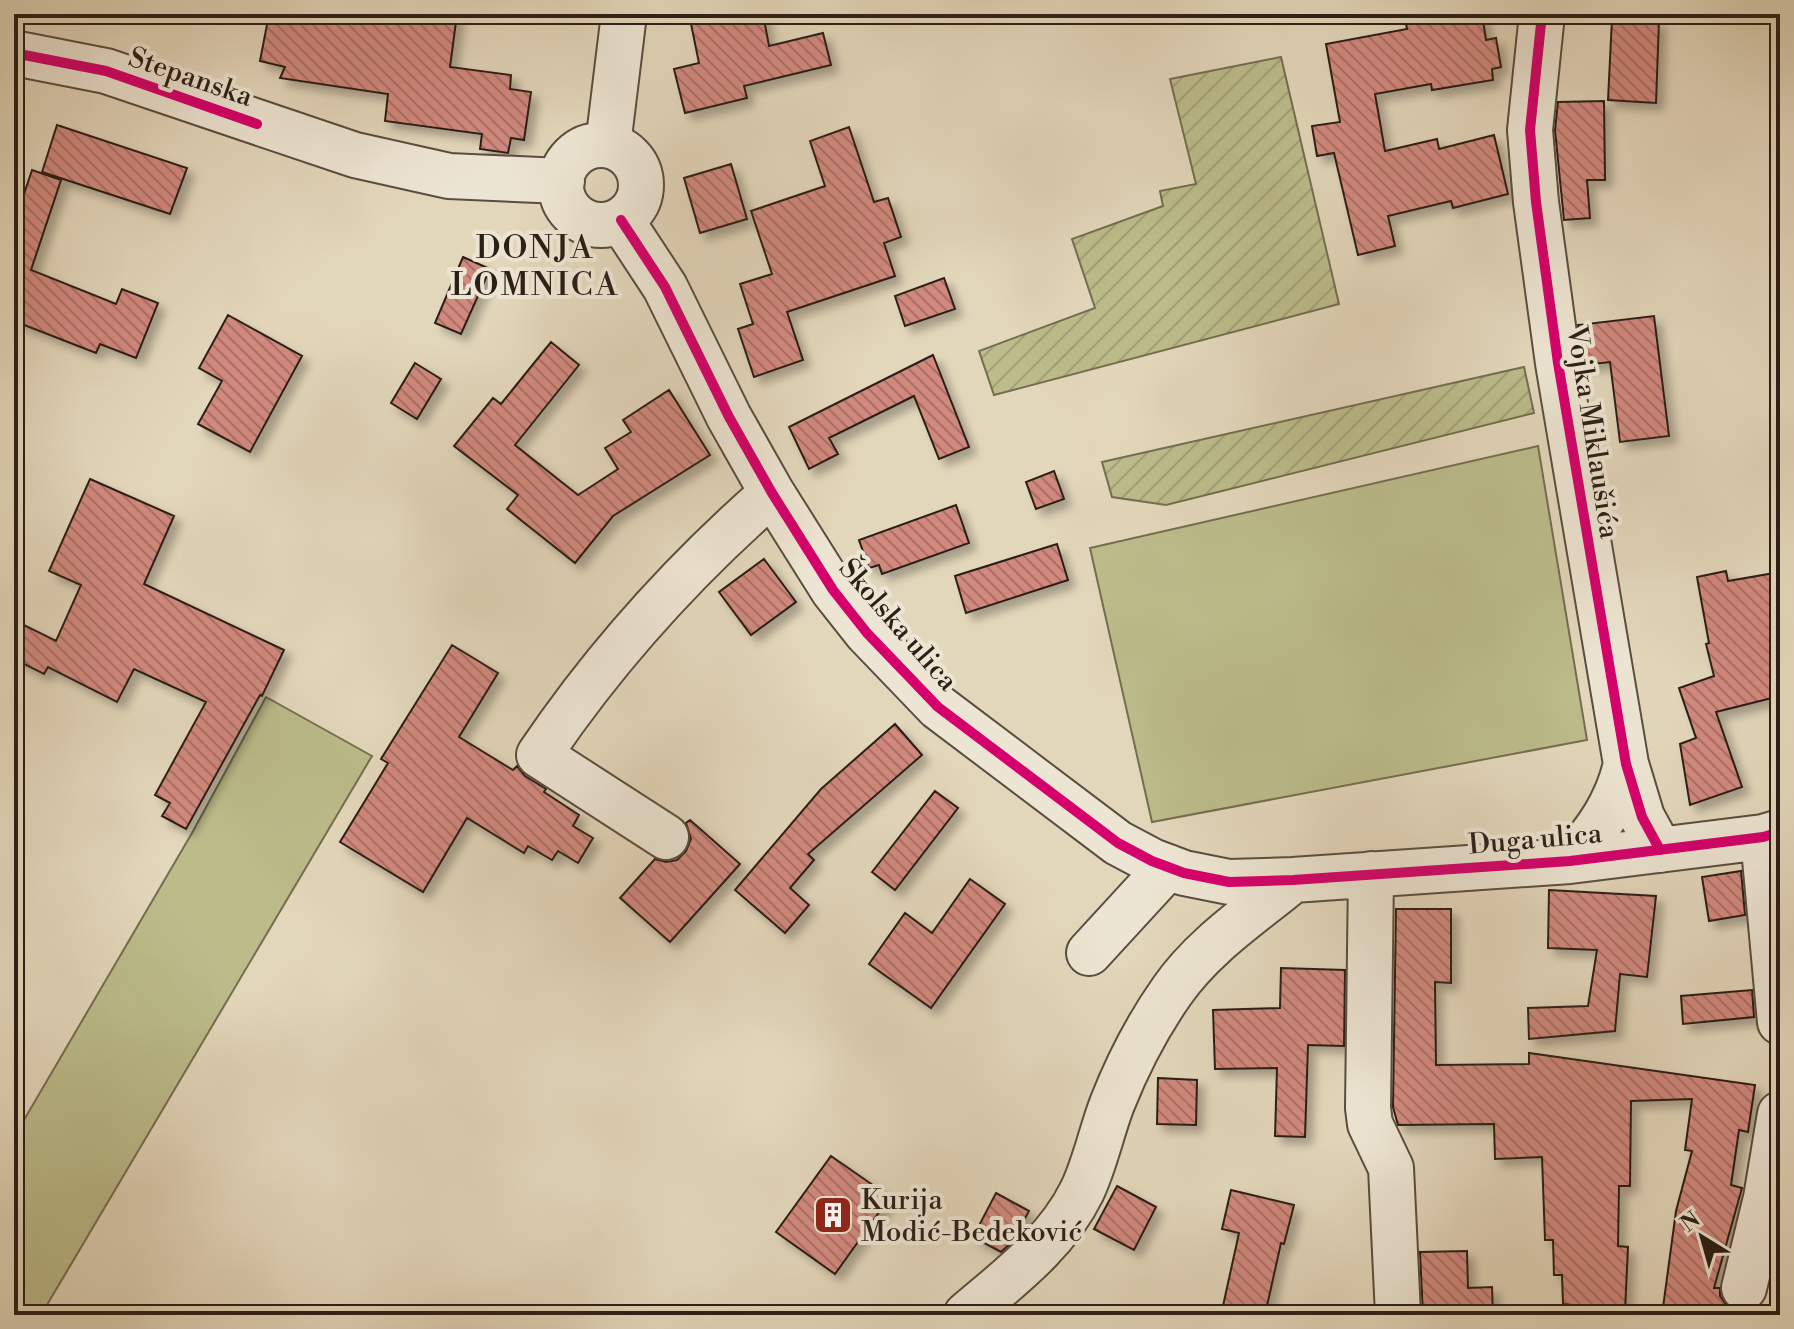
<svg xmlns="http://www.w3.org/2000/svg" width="1794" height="1329" viewBox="0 0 1794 1329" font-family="'Libre Bodoni',serif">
<defs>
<pattern id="garden-furrows" width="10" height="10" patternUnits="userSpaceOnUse" patternTransform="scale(2)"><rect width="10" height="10" fill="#bcbc8b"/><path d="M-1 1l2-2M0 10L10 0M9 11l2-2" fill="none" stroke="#a2a177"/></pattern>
<pattern id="building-back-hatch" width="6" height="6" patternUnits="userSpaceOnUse" patternTransform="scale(2)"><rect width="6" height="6" fill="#d1897e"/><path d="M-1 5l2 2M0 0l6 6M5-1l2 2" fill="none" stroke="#aa6f66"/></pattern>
<filter id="shadow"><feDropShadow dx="7" dy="7" stdDeviation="4" flood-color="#0004"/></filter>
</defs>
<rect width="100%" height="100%" fill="#e3d7bb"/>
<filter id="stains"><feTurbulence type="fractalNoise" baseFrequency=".0025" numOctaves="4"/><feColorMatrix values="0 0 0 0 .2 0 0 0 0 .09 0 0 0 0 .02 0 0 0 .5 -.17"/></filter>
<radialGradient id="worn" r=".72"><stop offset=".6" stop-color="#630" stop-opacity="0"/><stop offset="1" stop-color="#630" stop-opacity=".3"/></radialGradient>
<!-- grass -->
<path fill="#bcbc8b" stroke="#746e50" stroke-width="2" d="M1538 446 1587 740 1152 822 1090 548Z
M266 697 372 756 41 1315H14V1137L192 833Z"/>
<!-- garden -->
<path fill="url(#garden-furrows)" stroke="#746e50" stroke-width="2" d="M1281 57 1339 304 994 395 979 351 1095 308 1072 239 1163 206 1160 191 1196 184 1170 79Z
M1524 367 1534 413 1166 505 1112 497 1102 462Z"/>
<!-- building -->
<path fill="url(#building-back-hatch)" stroke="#2c1f16" stroke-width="2" filter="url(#shadow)" d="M269 14H457L450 67 511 75 510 89 531 92 524 140 511 138 508 153 480 149 482 134 385 121 388 94 280 78 285 67 260 61Z
M689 14H763L769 46 823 33 831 65 744 86 747 98 685 113 674 69 699 63Z
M1463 14H1482L1486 40 1496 38 1501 67 1492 69 1493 80 1432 90 1431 84 1375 94 1385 151 1437 139 1439 149 1494 135 1508 194 1453 208 1451 201 1388 216 1395 246 1358 255 1334 153 1317 156 1312 126 1340 122 1326 44 1407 29 1406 24Z
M1612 19 1659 21 1656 103 1608 100Z
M1604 101 1605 180H1587L1590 218 1564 220 1555 130 1558 102Z
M57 125 187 168 170 214 42 172Z
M849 127 874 202 888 198 901 237 884 243 895 276 787 312 803 360 754 377 738 329 753 324 740 284 772 274 751 211 825 186 810 141Z
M731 164 747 219 700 233 684 178Z
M32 170 61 180 31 270 116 304 122 289 158 303 136 358 100 344 96 353 14 321V224Z
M463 257 490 269 461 334 435 323Z
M944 278 955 309 905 326 895 296Z
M228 315 302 356 250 452 198 424 222 381 199 368Z
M1654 316 1669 436 1620 442 1610 362 1584 365 1578 325Z
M551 342 579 365 515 445 578 495 618 469 605 448 631 432 623 420 669 390 710 455 613 516 575 563 507 509 518 495 454 446 493 398 501 404Z
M933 355 969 447 939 459 914 396 829 438 838 454 809 469 789 427Z
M415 363 441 379 417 419 391 403Z
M1054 471 1064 499 1036 509 1026 482Z
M90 479 174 516 144 584 284 650 262 696 260 695 186 829 162 816 170 803 155 795 206 702 134 669 117 702 48 667 44 674 14 659V620L56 641 81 585 49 571Z
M956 505 969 543 882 574 879 565 869 568 859 540Z
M1057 544 1068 580 966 613 955 576Z
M764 559 796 602 751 635 719 592Z
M1726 571 1728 581 1780 572V696L1716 712 1742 787 1690 805 1680 744 1696 738 1679 688 1714 676 1706 644 1709 643 1697 577Z
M452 645 498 673 459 737 513 770 517 766 525 776 546 789 544 792 579 815 573 826 593 838 578 863 558 851 552 860 528 846 524 853 467 818 423 892 340 842 388 763 381 759Z
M895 724 922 755 808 854 814 860 790 888 809 905 785 933 735 890 821 789Z
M935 791 958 808 895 890 872 872Z
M690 820 740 864 670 942 620 898 655 859 666 862 677 860 686 851 691 839 686 823Z
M1741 871 1745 915 1709 921 1702 877Z
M970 879 1005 904 931 1008 869 964 905 913 932 933Z
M1549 890 1656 896 1647 977 1620 974 1615 1031 1529 1039 1528 1008 1588 1006 1597 950 1548 948Z
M1396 909H1451V983L1435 982 1436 1065 1529 1064V1053L1755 1085 1748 1132 1739 1130 1731 1185 1742 1188 1714 1288H1720V1296L1727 1306 1726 1315H1662L1676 1211 1692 1151 1685 1150 1692 1099 1631 1101 1630 1186H1619L1618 1246 1628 1247 1625 1311 1563 1304 1562 1275H1554L1553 1240H1545L1542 1157 1495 1159 1494 1124 1398 1125 1393 1107Z
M1281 968 1345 970 1344 1046 1308 1045 1305 1137 1275 1136 1277 1068 1215 1069 1213 1010 1280 1008Z
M1752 990 1754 1017 1683 1024 1681 996Z
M1158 1078 1197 1080 1196 1125 1157 1124Z
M831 1156 890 1197 835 1274 776 1232Z
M1117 1186 1156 1207 1134 1250 1094 1229Z
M1231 1190 1294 1205 1284 1244 1281 1243 1265 1315H1221L1239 1233 1222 1229Z
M996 1193 1029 1211 1012 1242 1001 1252 973 1237Z
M1467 1251 1468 1288 1492 1287 1493 1315H1423L1420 1252Z"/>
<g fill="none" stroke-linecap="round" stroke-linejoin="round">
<!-- minor casing -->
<g stroke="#5a4d3f" stroke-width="48">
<path id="minor" d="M1542 14 1530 130 1536 202 1558 363 1626 764 1642 817 1660 850
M14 53 106 71 355 155 449 176 562 181
M608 145 624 14
M561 185a40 40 0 1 1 80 0a40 40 0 1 1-80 0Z
M621 220 665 287 729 417 772 493 833 590 867 633 938 707 1118 843 1152 861 1184 873 1229 882 1293 880 1570 861 1763 837 1780 832
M666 837 539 755C605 657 683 571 772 493
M1763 837 1780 1022
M1570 861C1597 832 1617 803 1626 764
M1371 874 1368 1108 1370 1124 1391 1168 1398 1315
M1089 953 1168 867
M1744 1288 1766 1198 1780 1114
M966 1315C1009 1278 1056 1244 1082 1191 1095 1164 1101 1133 1112 1104 1127 1066 1148 1025 1172 991 1203 946 1252 914 1293 880"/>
</g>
<!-- minor -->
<use href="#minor" stroke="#ede5d3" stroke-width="44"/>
<!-- cycleway casing -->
<g stroke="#ede5d3" stroke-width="15">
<path id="cycleway" d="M1542 14 1530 130 1536 202 1558 363 1626 764 1642 817 1660 850
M14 53 106 71 257 124
M621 220 665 287 729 417 772 493 833 590 867 633 938 707 1118 843 1152 861 1184 873 1229 882 1293 880 1570 861 1763 837 1780 832"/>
</g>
<!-- cycleway -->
<use href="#cycleway" stroke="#d6006c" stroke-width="10"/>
</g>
<!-- icons -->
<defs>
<g id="building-square" transform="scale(2)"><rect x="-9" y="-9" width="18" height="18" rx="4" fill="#8f2418" stroke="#ede5d3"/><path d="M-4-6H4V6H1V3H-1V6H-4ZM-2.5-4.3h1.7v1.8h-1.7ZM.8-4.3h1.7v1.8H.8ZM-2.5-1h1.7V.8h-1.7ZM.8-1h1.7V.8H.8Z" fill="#fff"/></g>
</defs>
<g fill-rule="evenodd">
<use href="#building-square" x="833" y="1215"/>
</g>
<g text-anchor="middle" stroke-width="8" stroke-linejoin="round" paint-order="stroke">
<!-- street labels -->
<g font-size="28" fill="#2c1f16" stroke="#ede5d3">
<text transform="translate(191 76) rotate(19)" y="10">Stepanska</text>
<text transform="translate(1594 432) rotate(81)" y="10">Vojka Miklaušića</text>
<text transform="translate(899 624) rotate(49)" y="10">Školska ulica</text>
<text transform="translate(1535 838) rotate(-5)" y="10">Duga ulica</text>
</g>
<!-- poi labels -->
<g font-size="28" fill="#2c1f16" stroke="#ede5d3" text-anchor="start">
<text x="861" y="1209">Kurija<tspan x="861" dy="32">Modić-Bedeković</tspan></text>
</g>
<!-- quarter labels -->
<g font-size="32" letter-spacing="2" fill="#2c1f16" stroke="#ede5d3">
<text x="535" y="258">DONJA<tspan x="535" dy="37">LOMNICA</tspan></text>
</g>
</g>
<!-- margin -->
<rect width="1794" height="1329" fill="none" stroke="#e3d7bb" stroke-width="48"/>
<rect x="16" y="16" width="1762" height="1297" fill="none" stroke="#2c1f16" stroke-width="4"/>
<rect x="24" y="24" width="1746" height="1281" fill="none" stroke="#2c1f16" stroke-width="2"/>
<!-- north arrow -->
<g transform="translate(1702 1237) rotate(323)" stroke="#ede5d3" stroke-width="6" paint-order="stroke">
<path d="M0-6L14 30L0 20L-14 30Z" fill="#2c1f16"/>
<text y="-12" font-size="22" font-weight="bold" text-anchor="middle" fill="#2c1f16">N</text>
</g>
<rect width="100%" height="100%" filter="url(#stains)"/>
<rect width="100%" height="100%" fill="url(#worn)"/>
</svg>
